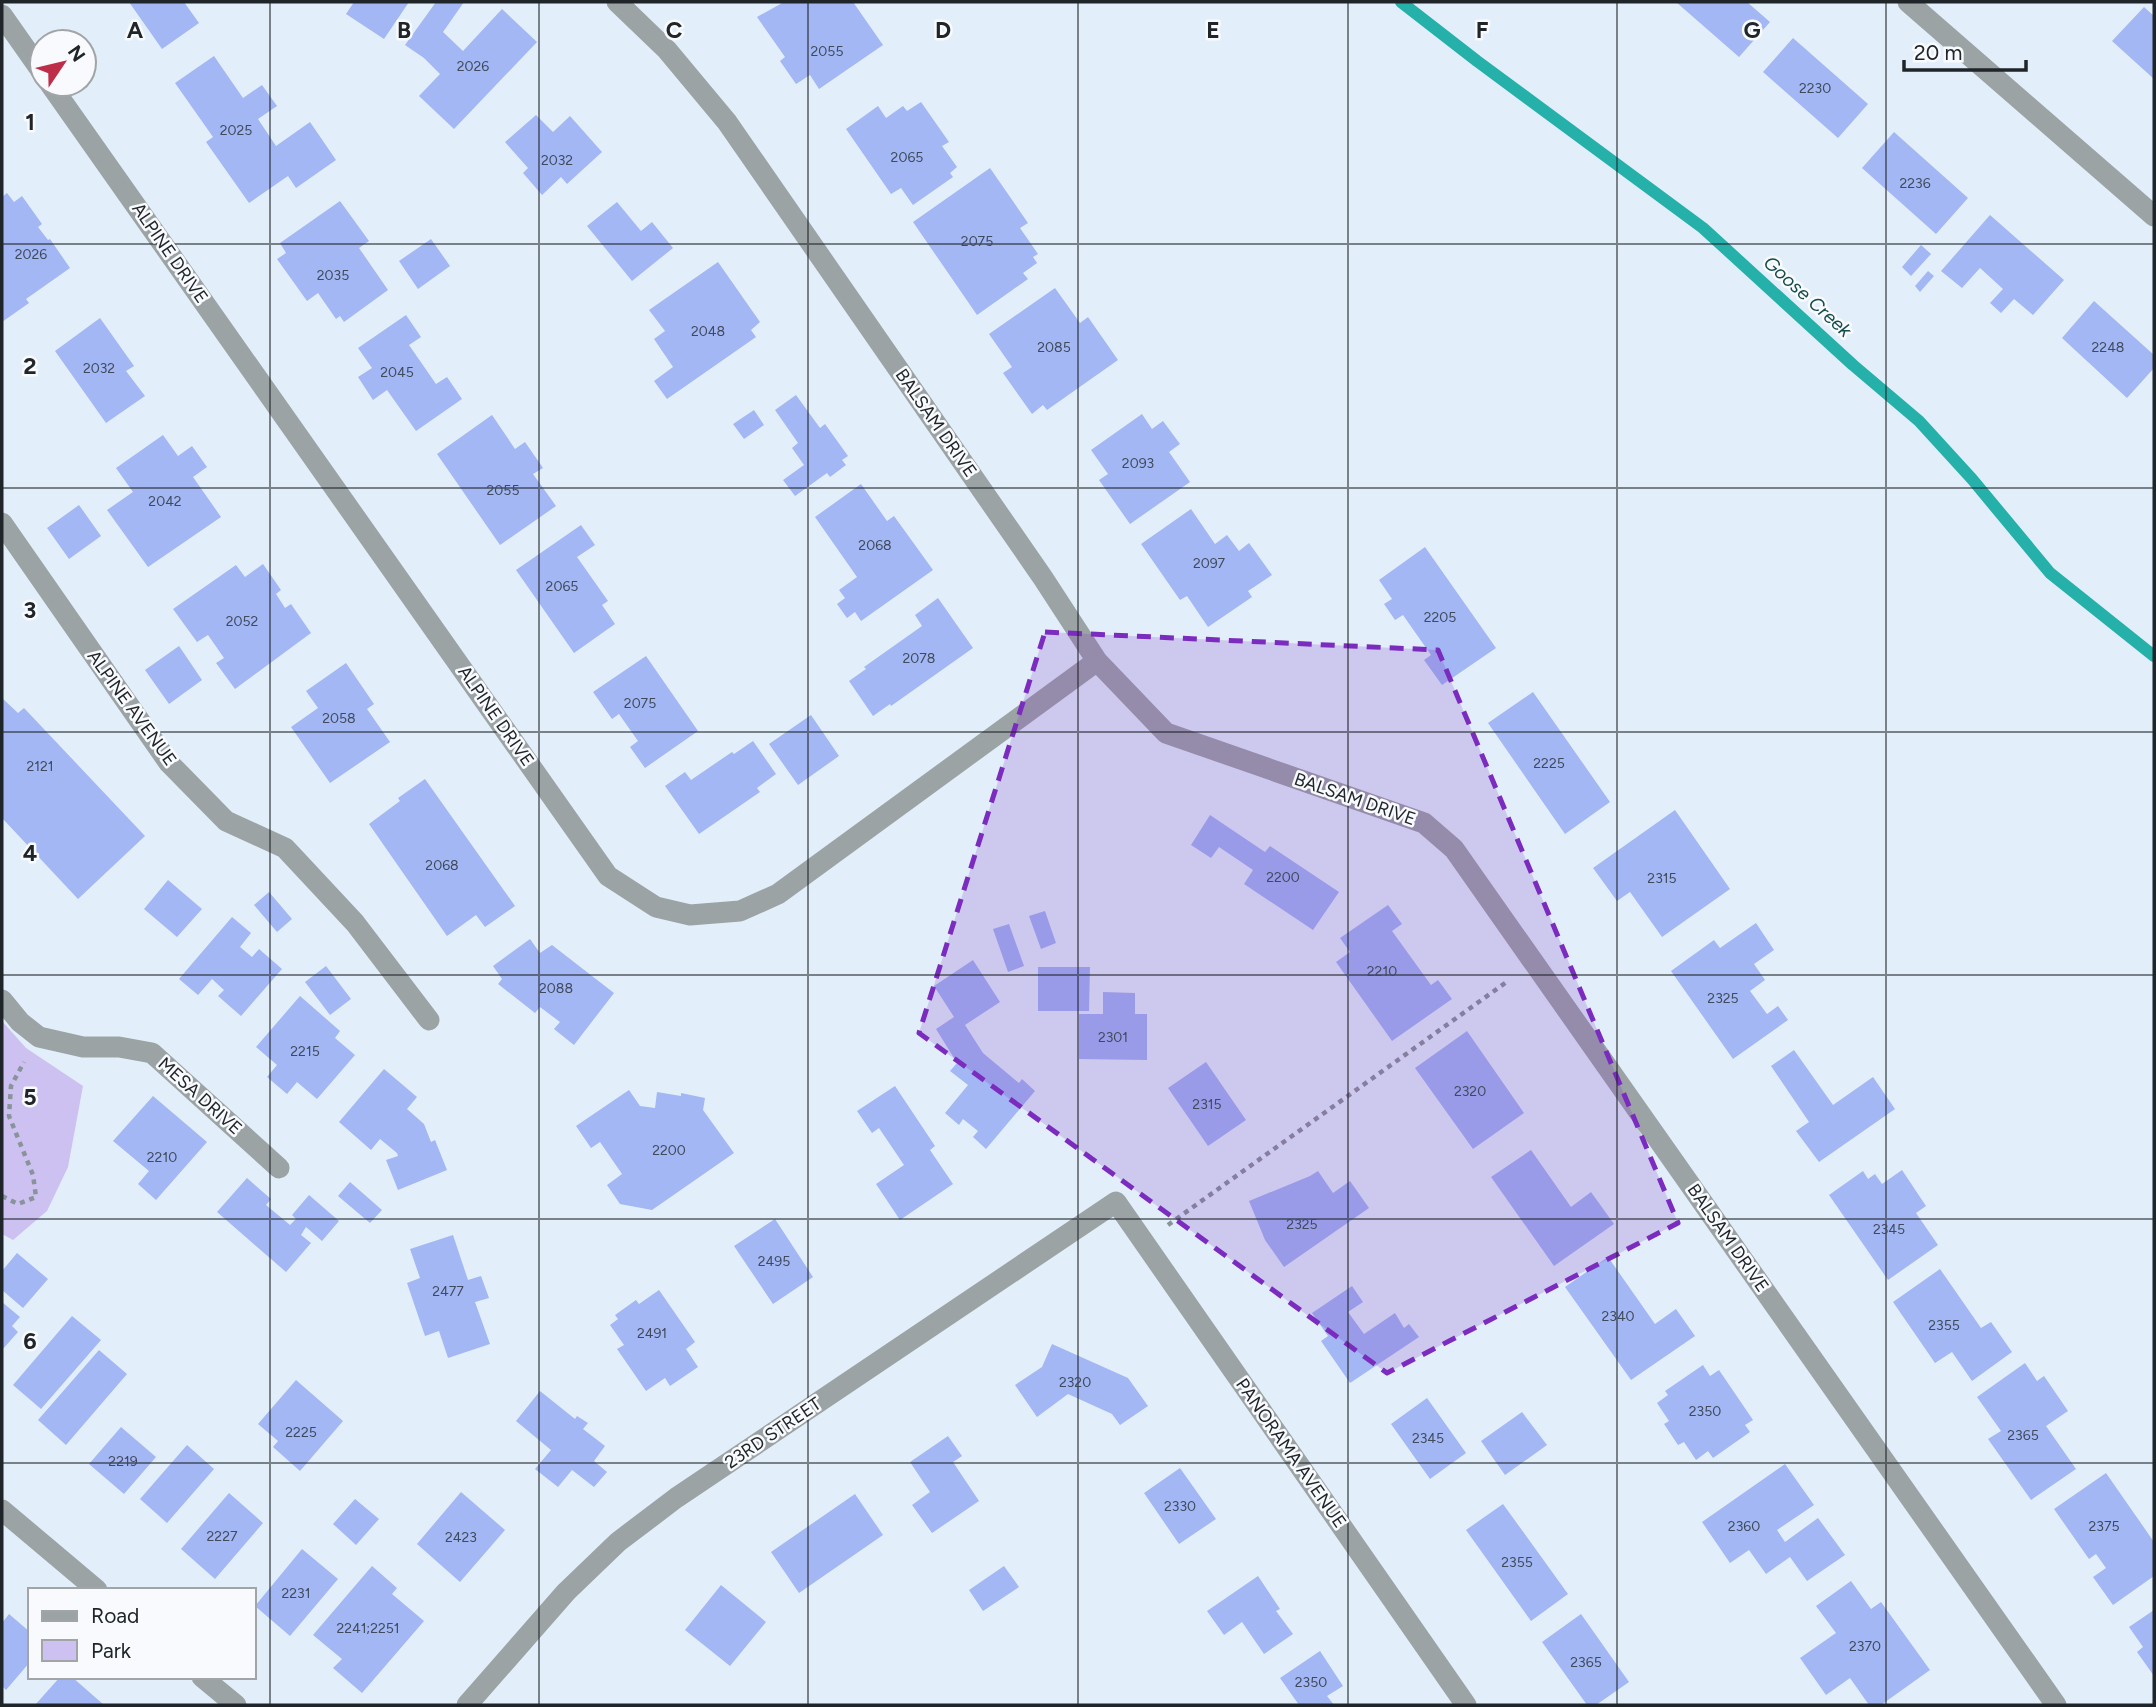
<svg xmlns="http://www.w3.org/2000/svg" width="2156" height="1707" viewBox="0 0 2156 1707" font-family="Figtree,sans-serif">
<rect width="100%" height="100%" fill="#e2effa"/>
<!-- green -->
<path fill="#cdc1f2" d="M2 1021 26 1048 83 1086 68 1167 47 1211 13 1240 2 1234Z"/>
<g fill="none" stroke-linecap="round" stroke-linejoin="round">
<!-- stream -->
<path stroke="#25b0aa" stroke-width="12" d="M1401 2 1477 61 1703 228 1853 365 1919 421 1972 479 2050 573 2154 656"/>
</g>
<!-- building -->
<path fill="#a2b7f3" d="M129 2H184L199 23 162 49Z
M354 2H409L384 39 346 14Z
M436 2H464L443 32 463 51 502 9 537 42 454 129 419 96 440 74 424 58 405 45Z
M784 2H853L883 45 819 89 810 75 796 84 780 61 785 57 757 17Z
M1676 2H1747L1770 22 1739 57Z
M2144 7 2154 16V79L2112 41Z
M1793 38 1868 104 1838 138 1763 72Z
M214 56 243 98 262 85 277 106 258 119 276 146 310 122 336 160 296 188 288 176 249 203 206 142 213 137 175 83Z
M921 102 949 142 942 146 957 167 950 173 953 177 913 205 901 188 891 194 846 129 878 106 886 118 903 106 907 111Z
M536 115 553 132 570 116 602 152 567 184 561 177 542 195 523 173 528 168 505 142Z
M1894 132 1968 198 1936 234 1862 168Z
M990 168 1028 223 1020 228 1038 254 1033 257 1037 263 1023 273 1028 279 977 315 913 222Z
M7 193 14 202 22 196 42 224 38 227 48 240 50 239 70 268 26 299 29 303 2 322V197Z
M340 201 369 241 359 248 388 290 344 322 340 316 336 319 318 293 307 301 277 259 286 253 280 243Z
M617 202 641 231 652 222 673 248 632 281 587 226Z
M1990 215 2064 280 2033 315 2014 299 2001 313 1990 303 2003 289 1980 268 1962 288 1941 271Z
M431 239 450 266 418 289 399 261Z
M1921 245 1931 254 1911 276 1902 267Z
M718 262 760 322 751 330 756 337 667 399 654 381 673 367 654 339 665 331 649 310Z
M1928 271 1934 276 1920 292 1915 286Z
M1055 288 1080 323 1088 317 1118 360 1047 410 1043 405 1032 414 1003 373 1012 367 989 334Z
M2094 301 2154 355V368L2127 398 2062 338Z
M406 315 421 337 409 345 436 384 447 377 462 399 416 431 387 390 373 400 358 377 372 368 358 348Z
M100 318 134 366 126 371 145 396 106 423 55 351Z
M796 395 820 428 825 424 848 456 842 460 846 465 830 477 827 473 795 496 783 480 804 465 792 448 798 443 775 410Z
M754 410 764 425 744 439 733 424Z
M1142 414 1152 429 1163 421 1180 444 1169 452 1190 482 1130 524 1099 480 1108 474 1091 450Z
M492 415 515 449 525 442 543 468 533 474 556 506 500 545 437 454Z
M163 435 178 456 192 446 207 467 193 477 221 517 148 567 107 510 133 492 116 468Z
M861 484 887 521 894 516 933 570 861 621 855 612 847 618 837 604 845 598 839 590 857 577 815 517Z
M79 505 101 536 69 559 47 528Z
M1191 509 1215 544 1227 535 1239 551 1249 543 1272 575 1248 591 1252 597 1208 627 1187 596 1180 600 1141 544Z
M581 525 595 545 577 557 608 601 602 605 615 624 574 653 516 570Z
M1425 547 1496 648 1442 685 1424 660 1431 655 1403 615 1395 620 1384 604 1392 599 1379 580Z
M263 564 281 590 276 594 285 608 291 604 311 633 235 689 216 663 224 658 208 635 197 642 173 609 236 565 245 577Z
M938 598 973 648 891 706 890 704 873 716 849 681 866 669 864 667 922 626 915 615Z
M179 646 202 680 169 704 145 670Z
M646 656 698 731 645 768 630 747 638 741 619 714 612 719 593 692Z
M346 663 374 704 367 709 390 742 330 783 291 727 318 708 306 691Z
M1533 692 1610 802 1565 834 1488 723Z
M2 698 18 713 24 708 145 836 78 899 2 818Z
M811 715 839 756 798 785 769 744Z
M753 741 776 774 757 788 760 792 699 834 665 786 685 772 691 780 732 752 734 754Z
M425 779 515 906 485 927 476 915 447 936 369 824 400 801 398 798Z
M1675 810 1730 889 1662 937 1630 892 1617 901 1593 868Z
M1210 815 1265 852 1270 846 1339 892 1313 930 1244 884 1253 870 1219 847 1211 858 1191 845Z
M168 880 202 909 177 937 144 909Z
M269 892 292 919 277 932 254 905Z
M1388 905 1402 924 1392 931 1431 985 1438 980 1452 999 1392 1041 1336 962 1350 952 1340 938Z
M1045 911 1056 943 1041 949 1029 916Z
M232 917 251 933 240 947 252 957 259 949 282 969 241 1016 218 996 224 990 212 979 198 995 179 979Z
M1756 923 1774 950 1754 964 1765 980 1750 991 1767 1014 1778 1006 1788 1020 1733 1059 1671 971 1714 940 1720 948Z
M1009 924 1024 966 1008 972 993 929Z
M530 939 540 953 552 945 614 993 574 1045 554 1029 560 1022 540 1007 535 1013 498 984 502 979 493 966Z
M973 960 1000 1002 965 1025 983 1053 1019 1083 1022 1079 1035 1091 986 1149 973 1137 978 1131 963 1119 959 1125 945 1113 968 1085 950 1071 957 1063 936 1029 954 1017 934 986Z
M326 966 351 999 330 1015 305 982Z
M1038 967H1090L1089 1011H1038Z
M1103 992 1135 993V1014H1147V1060L1079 1059V1014H1103Z
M300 996 340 1031 335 1038 355 1055 317 1099 297 1082 287 1094 267 1077 277 1065 256 1047Z
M1467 1031 1524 1113 1473 1149 1415 1068Z
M1794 1050 1833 1105 1873 1077 1895 1109 1819 1162 1796 1131 1809 1122 1771 1066Z
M1206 1062 1246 1120 1208 1146 1168 1088Z
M384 1069 417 1097 407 1109 424 1124 431 1142 435 1140 447 1170 398 1190 386 1160 398 1156 397 1153 380 1139 371 1150 339 1122Z
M895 1086 935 1146 930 1150 953 1184 900 1220 876 1184 904 1165 879 1128 872 1133 857 1111Z
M629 1090 640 1106 655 1108 657 1092 681 1096V1093L705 1098 703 1110 734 1153 652 1210 620 1204 607 1185 622 1174 600 1142 591 1148 576 1126Z
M153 1096 207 1142 156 1200 138 1184 149 1171 113 1141Z
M1531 1150 1571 1207 1591 1192 1614 1224 1554 1266 1491 1177Z
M1902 1170 1926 1206 1916 1213 1938 1245 1888 1280 1829 1195 1863 1171 1868 1179 1875 1174 1882 1184Z
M1318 1171 1333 1193 1350 1181 1369 1208 1284 1267 1265 1240 1249 1201 1310 1176Z
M247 1178 271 1199 266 1205 290 1225 296 1219 292 1215 309 1195 339 1221 322 1241 306 1227 301 1235 311 1243 286 1272 217 1212Z
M350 1182 382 1210 370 1223 338 1196Z
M775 1219 813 1277 773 1304 734 1246Z
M453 1235 468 1280 481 1276 489 1298 475 1302 490 1344 448 1358 439 1331 425 1336 407 1283 420 1278 410 1249Z
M17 1253 48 1279 23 1308 2 1290V1271Z
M1608 1257 1655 1324 1676 1309 1695 1336 1631 1380 1565 1287Z
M1940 1269 1981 1328 1991 1322 2012 1352 1972 1381 1952 1352 1935 1363 1893 1302Z
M1352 1286 1363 1302 1348 1312 1364 1334 1395 1313 1404 1328 1409 1324 1419 1337 1350 1383 1321 1341 1328 1336 1312 1313Z
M659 1290 695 1342 686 1349 698 1367 670 1386 665 1378 646 1391 617 1349 624 1345 610 1325 618 1319 615 1315 636 1300 639 1304Z
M2 1302 20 1317 12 1326 18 1332 2 1350Z
M72 1316 101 1340 41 1409 13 1385Z
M1052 1344 1128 1378 1148 1406 1120 1425 1112 1414 1068 1394 1037 1417 1015 1385 1042 1367Z
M99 1350 127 1374 66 1445 38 1420Z
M2025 1363 2037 1381 2044 1376 2068 1411 2046 1426 2076 1469 2031 1500 1988 1439 2001 1431 1977 1397Z
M1703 1365 1710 1376 1719 1370 1753 1420 1745 1425 1750 1432 1713 1458 1708 1451 1696 1460 1684 1442 1678 1445 1664 1424 1669 1421 1657 1403 1668 1395 1665 1391Z
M296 1380 343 1421 300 1471 273 1447 278 1441 258 1424Z
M540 1391 575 1419 577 1416 588 1423 583 1429 605 1446 594 1461 607 1472 594 1487 572 1470 558 1487 535 1469 551 1450 516 1421Z
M1427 1398 1466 1453 1430 1479 1391 1424Z
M1522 1412 1547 1445 1505 1475 1481 1441Z
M121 1427 156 1457 124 1494 89 1464Z
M948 1436 962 1456 953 1462 979 1501 932 1533 912 1505 930 1492 910 1462Z
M187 1445 214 1469 167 1523 140 1499Z
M1785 1464 1814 1505 1777 1530 1785 1542 1818 1518 1845 1555 1807 1581 1790 1557 1766 1574 1749 1550 1730 1563 1702 1522Z
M1180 1468 1216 1519 1179 1544 1144 1493Z
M2106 1473 2154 1542V1576L2113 1605 2093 1577 2106 1568 2096 1554 2089 1559 2054 1509Z
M461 1492 505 1530 460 1582 417 1544Z
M229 1493 263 1523 215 1579 181 1549Z
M855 1494 883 1535 799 1593 771 1552Z
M355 1499 379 1519 356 1545 333 1524Z
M1503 1504 1568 1594 1531 1621 1466 1530Z
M302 1549 338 1579 290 1636 255 1606Z
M372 1566 397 1588 392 1594 424 1621 362 1693 333 1668 342 1659 313 1635Z
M1004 1566 1019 1587 983 1611 969 1590Z
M1258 1576 1280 1609 1276 1611 1293 1634 1264 1654 1242 1622 1224 1635 1207 1611Z
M1851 1581 1871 1609 1881 1602 1930 1670 1881 1705H1869L1850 1678 1826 1695 1800 1658 1836 1633 1816 1606Z
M721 1585 766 1622 730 1666 685 1630Z
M2154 1610V1676L2137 1652 2143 1647 2129 1627Z
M9 1614 30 1632V1662L6 1690 2 1686V1623Z
M1581 1614 1629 1682 1596 1705H1587L1542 1642Z
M1320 1651 1343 1686 1327 1696 1334 1705H1299L1280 1678Z
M60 1677H72L104 1705H35Z"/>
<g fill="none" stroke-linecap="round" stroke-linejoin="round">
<!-- path -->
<path stroke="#89939a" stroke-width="4.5" stroke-dasharray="5 5" stroke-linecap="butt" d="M2 1196 18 1204 36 1197 33 1175 9 1116 11 1086 24 1062
M1168 1225 1508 981"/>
<!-- minor -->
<path stroke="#9ca3a5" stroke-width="21" d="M617 2 667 50 727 122 1043 578 1097 661 1166 733 1424 823 1454 849 2056 1705
M1908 2 2154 216
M2 15 42 72
M50 84 608 876 656 907 690 915 740 911 778 894 1097 661
M2 523 169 763 226 821 285 848 355 923 429 1020
M2 1000 20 1022 39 1037 83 1047H119L152 1053 279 1168
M2 1510 97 1590
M202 1677 236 1705
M467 1705 566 1592 618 1542 676 1498 1116 1202 1466 1705"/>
</g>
<!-- marked area -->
<path fill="#7b2cbf" fill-opacity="0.2" stroke="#7b2cbf" stroke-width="5" stroke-dasharray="14 9" stroke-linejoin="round" d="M1045 632 1438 650 1678 1223 1387 1373 919 1033Z"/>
<!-- grid -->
<path fill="none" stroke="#202529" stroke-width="2" stroke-opacity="0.55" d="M270 2V1705M539 2V1705M808 2V1705M1078 2V1705M1348 2V1705M1617 2V1705M1886 2V1705M2 244H2154M2 488H2154M2 732H2154M2 975H2154M2 1219H2154M2 1463H2154"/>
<g text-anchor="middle" stroke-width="5" stroke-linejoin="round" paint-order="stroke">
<!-- number labels -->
<g font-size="14" fill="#404a5c">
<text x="827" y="56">2055</text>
<text x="473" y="71">2026</text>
<text x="1815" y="93">2230</text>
<text x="236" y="135">2025</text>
<text x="907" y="162">2065</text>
<text x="557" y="165">2032</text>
<text x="1915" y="188">2236</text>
<text x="977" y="246">2075</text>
<text x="31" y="259">2026</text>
<text x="333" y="280">2035</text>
<text x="708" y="336">2048</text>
<text x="1054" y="352">2085</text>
<text x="2108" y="352">2248</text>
<text x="99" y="373">2032</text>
<text x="397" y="377">2045</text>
<text x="1138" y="468">2093</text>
<text x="503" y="495">2055</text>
<text x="165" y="506">2042</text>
<text x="875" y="550">2068</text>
<text x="1209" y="568">2097</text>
<text x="562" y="591">2065</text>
<text x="1440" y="622">2205</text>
<text x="242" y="626">2052</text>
<text x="919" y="663">2078</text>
<text x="640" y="708">2075</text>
<text x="339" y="723">2058</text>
<text x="1549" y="768">2225</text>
<text x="40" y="771">2121</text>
<text x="442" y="870">2068</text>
<text x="1283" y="882">2200</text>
<text x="1662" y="883">2315</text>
<text x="1382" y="976">2210</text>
<text x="556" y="993">2088</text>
<text x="1723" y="1003">2325</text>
<text x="1113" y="1042">2301</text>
<text x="305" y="1056">2215</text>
<text x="1470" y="1096">2320</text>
<text x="1207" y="1109">2315</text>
<text x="669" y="1155">2200</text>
<text x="162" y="1162">2210</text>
<text x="1302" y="1229">2325</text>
<text x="1889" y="1234">2345</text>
<text x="774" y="1266">2495</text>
<text x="448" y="1296">2477</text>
<text x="1618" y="1321">2340</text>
<text x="1944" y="1330">2355</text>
<text x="652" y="1338">2491</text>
<text x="1075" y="1387">2320</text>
<text x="1705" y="1416">2350</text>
<text x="301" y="1437">2225</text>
<text x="2023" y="1440">2365</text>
<text x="1428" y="1443">2345</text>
<text x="123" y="1466">2219</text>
<text x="1180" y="1511">2330</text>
<text x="1744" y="1531">2360</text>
<text x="2104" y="1531">2375</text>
<text x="222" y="1541">2227</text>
<text x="461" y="1542">2423</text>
<text x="1517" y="1567">2355</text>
<text x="296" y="1598">2231</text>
<text x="368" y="1633">2241;2251</text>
<text x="1865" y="1651">2370</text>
<text x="1586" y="1667">2365</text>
<text x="1311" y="1687">2350</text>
</g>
<!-- street labels -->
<g font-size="18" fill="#202529" stroke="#f8fafd">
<text transform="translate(170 253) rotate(55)" y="6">ALPINE DRIVE</text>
<text transform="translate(936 423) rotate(55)" y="6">BALSAM DRIVE</text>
<text transform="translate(132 708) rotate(54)" y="6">ALPINE AVENUE</text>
<text transform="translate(496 716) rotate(55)" y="6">ALPINE DRIVE</text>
<text transform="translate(1355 799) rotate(19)" y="6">BALSAM DRIVE</text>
<text transform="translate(200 1096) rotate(42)" y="6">MESA DRIVE</text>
<text transform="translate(1728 1238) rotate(55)" y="6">BALSAM DRIVE</text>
<text transform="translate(773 1433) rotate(-34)" y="6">23RD STREET</text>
<text transform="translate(1291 1453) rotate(55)" y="6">PANORAMA AVENUE</text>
</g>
<!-- water labels -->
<g font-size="19" font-style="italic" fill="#144c49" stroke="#f8fafd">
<text transform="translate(1808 296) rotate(42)" y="7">Goose Creek</text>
</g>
</g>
<g font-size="23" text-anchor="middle" font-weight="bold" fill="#202529" stroke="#f8fafd" stroke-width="5" stroke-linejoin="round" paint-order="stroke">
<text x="135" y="38">A</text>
<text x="404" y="38">B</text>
<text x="674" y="38">C</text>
<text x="943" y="38">D</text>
<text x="1213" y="38">E</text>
<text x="1482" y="38">F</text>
<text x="1752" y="38">G</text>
<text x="30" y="130">1</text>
<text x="30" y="374">2</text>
<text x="30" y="618">3</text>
<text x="30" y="861">4</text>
<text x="30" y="1105">5</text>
<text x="30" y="1349">6</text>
</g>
<!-- border -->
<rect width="2156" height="1707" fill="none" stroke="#202529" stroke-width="7"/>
<!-- legend -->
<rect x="28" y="1588" width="228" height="91" fill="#f8fafd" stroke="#a2a5a8" stroke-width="2"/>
<rect x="42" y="1611" width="35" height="10" fill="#9ca3a5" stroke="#a2a5a8" stroke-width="2"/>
<text x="91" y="1623" font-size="21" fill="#202529">Road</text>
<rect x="42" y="1640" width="35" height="21" fill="#cdc1f2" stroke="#a2a5a8" stroke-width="2"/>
<text x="91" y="1658" font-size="21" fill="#202529">Park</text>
<!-- north arrow -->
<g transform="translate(63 63) rotate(55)"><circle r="33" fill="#f8fafd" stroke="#a2a5a8" stroke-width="2"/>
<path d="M0-5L12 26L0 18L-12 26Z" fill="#bf2e48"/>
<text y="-10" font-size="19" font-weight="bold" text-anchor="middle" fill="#202529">N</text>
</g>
<!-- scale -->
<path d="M1904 60v10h122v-10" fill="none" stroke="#202529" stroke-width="3.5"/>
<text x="1914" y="60" font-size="21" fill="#202529" stroke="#f8fafd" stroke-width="5" paint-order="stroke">20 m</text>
</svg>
